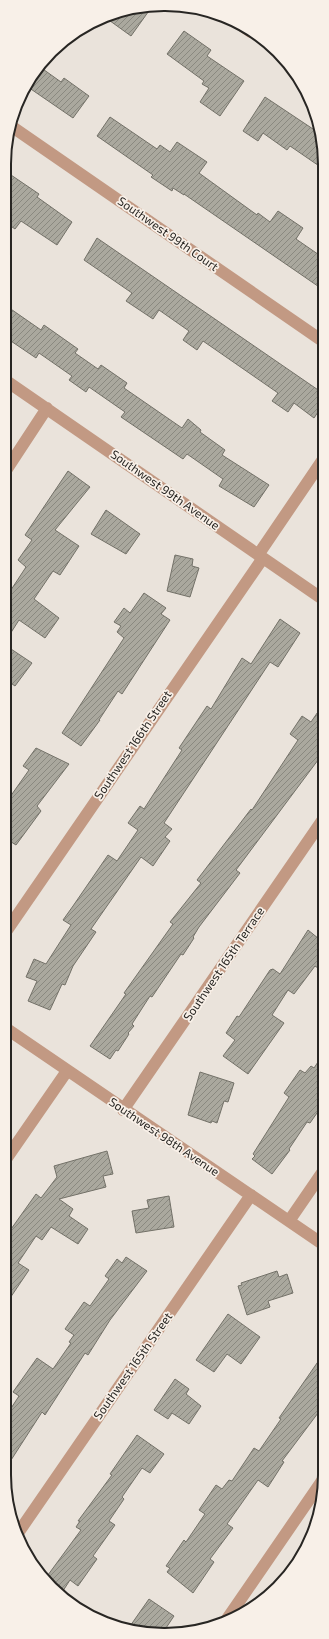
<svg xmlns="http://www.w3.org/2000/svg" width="329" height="1639" viewBox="0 0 329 1639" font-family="'Exo 2',sans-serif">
<defs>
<pattern id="building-hatch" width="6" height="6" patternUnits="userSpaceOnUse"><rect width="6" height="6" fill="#aaa89e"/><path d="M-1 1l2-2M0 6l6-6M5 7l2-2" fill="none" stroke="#8a8980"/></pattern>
</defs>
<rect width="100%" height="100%" fill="#eae3db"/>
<!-- building -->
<path fill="url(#building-hatch)" stroke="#737168" d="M151 8 131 36 106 18 123 10Z
M184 31 211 50 207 56 244 81 220 116 200 102 209 88 202 84 204 81 167 54Z
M40 67 61 82 64 78 89 96 73 118 25 85Z
M265 97 319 133 325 154V170L290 146 287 150 263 133 258 141 243 131Z
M110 117 157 149 160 145 170 152 177 142 207 162 199 173 257 215 258 213 270 222 278 211 303 228 296 239 325 259V291L184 194V195L173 188 172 191 151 177 153 175 97 136Z
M11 175 39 194 37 197 72 222 57 245 21 221 15 229 5 222V183Z
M97 238 324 394V403L314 418 294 403 288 412 272 401 278 393 203 341 197 350 183 340 189 331 159 310 153 319 126 301 132 293 84 260Z
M5 305 41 330 44 325 78 349 75 353 98 369 101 365 127 383 124 388 182 428 188 419 201 430 200 432 225 450 222 455 269 485 254 507 219 486 223 479 187 454 183 459 121 417 125 412 89 387 86 392 69 380 72 376 39 353 36 358 5 337Z
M68 471 90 487 55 530 79 546 60 575 53 571 34 599 59 618 45 638 19 620 5 642V599L26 567 18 560 32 540 25 535Z
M106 510 140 534 126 554 91 534Z
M175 555 193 559 192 566 199 568 190 597 167 591Z
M144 593 166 608 161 614 170 620 122 694 118 691 99 720H100L81 746 62 733 124 638 117 632 121 626 114 622 124 608 130 613Z
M280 619 300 633 278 667 270 662 164 823 172 829 165 837 170 841 153 866 141 857 91 929 96 932 73 966 65 985 62 984 50 1010 28 1001 37 981 26 977 34 959 46 964 71 925 63 920 73 906 108 855 117 861 138 830 128 823 140 806 144 809 182 750 179 748 207 706 211 709 242 658 251 664Z
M5 645 32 663 15 686 5 679Z
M324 703V752L236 870 240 873 199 927 193 937 194 938 183 955 181 954 152 997 150 996 132 1024 134 1026 128 1033 129 1034 118 1051 116 1050 110 1059 90 1046 126 994 124 993 173 924 170 922 201 883 197 880 251 809 252 810 298 740 290 734 302 716 311 722Z
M36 748 69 764 37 806 41 811 16 845 5 838V804L29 770 23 766Z
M308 930 324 943V972L315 966 294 994 288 990 272 1015 284 1023 248 1074 223 1056 235 1040 226 1033 237 1016 239 1017 270 970 273 969 280 974Z
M324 1053V1103L310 1123 307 1122 289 1149 290 1150 272 1174 252 1159 255 1156 253 1154 289 1097 284 1093 300 1070 305 1073 311 1066 314 1068Z
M200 1072 234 1083 228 1102 224 1101 217 1123 212 1121 211 1123 188 1115Z
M107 1151 113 1174 103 1176 106 1187 59 1199 73 1209 69 1216 88 1229 78 1244 51 1227 42 1240 36 1236 18 1263 29 1270 4 1307V1239L36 1194 41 1198 57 1177 54 1166Z
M169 1196 174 1227 136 1233 132 1211 149 1208 147 1200Z
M126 1257 147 1271 110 1320 88 1355 85 1353 45 1415 42 1412 4 1471V1419L19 1396 13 1392 37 1358 53 1369 71 1343 69 1342 74 1335 65 1329 84 1302 90 1306 109 1279 105 1276 117 1259 122 1263Z
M277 1271 279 1277 287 1274 293 1293 268 1301 270 1307 247 1315 238 1286 242 1285 241 1283Z
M228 1314 260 1337 241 1364 227 1354 214 1372 196 1360Z
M324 1353V1405L282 1461 284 1462 268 1487 258 1480 227 1524 233 1528 210 1559 214 1562 193 1593 167 1572 170 1568 166 1566 184 1540 186 1542 205 1514 199 1510 216 1485 222 1489 229 1480 232 1481 254 1448 259 1451 281 1419 279 1418Z
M175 1379 189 1389 186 1394 201 1406 189 1424 172 1413 168 1419 154 1410Z
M137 1435 164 1454 150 1473 142 1468 122 1497 124 1499 109 1521 115 1525 93 1556 97 1559 78 1586 70 1580 61 1594 51 1588 45 1579 81 1530 76 1527 80 1521H78L112 1475 110 1474Z
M149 1599 174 1616 162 1634 154 1635 128 1629Z"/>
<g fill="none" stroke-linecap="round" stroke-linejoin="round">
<!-- minor -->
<path stroke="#c29983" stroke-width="12" d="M234 20 251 32
M11 126 324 342
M5 380 324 600
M5 472 47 408
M258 555 324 458
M5 933 263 558
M4 1027 324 1245
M123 1110 324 818
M4 1162 67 1071
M289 1221 324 1170
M16 1536 251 1195
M225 1622 324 1478"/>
</g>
<g text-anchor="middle" stroke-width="3.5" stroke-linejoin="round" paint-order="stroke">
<!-- street labels -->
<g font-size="12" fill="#282623" stroke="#f8f0e8">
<text transform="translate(168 234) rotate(35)" y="4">Southwest 99th Court</text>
<text transform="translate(165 490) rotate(35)" y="4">Southwest 99th Avenue</text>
<text transform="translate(133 745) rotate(-56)" y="4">Southwest 166th Street</text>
<text transform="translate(224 964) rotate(-56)" y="4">Southwest 165th Terrace</text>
<text transform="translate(164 1137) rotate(34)" y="4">Southwest 98th Avenue</text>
<text transform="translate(133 1366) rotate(-55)" y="4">Southwest 165th Street</text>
</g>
</g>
<!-- crop -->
<path d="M0 0H329V1639H0ZM164 11H165A153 153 0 0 1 318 164V1475A153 153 0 0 1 165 1628H164A153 153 0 0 1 11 1475V164A153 153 0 0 1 164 11Z" fill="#f8f0e8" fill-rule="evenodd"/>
<path fill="none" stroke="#282623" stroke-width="2" d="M164 11H165A153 153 0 0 1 318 164V1475A153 153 0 0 1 165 1628H164A153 153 0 0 1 11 1475V164A153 153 0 0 1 164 11Z"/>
</svg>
